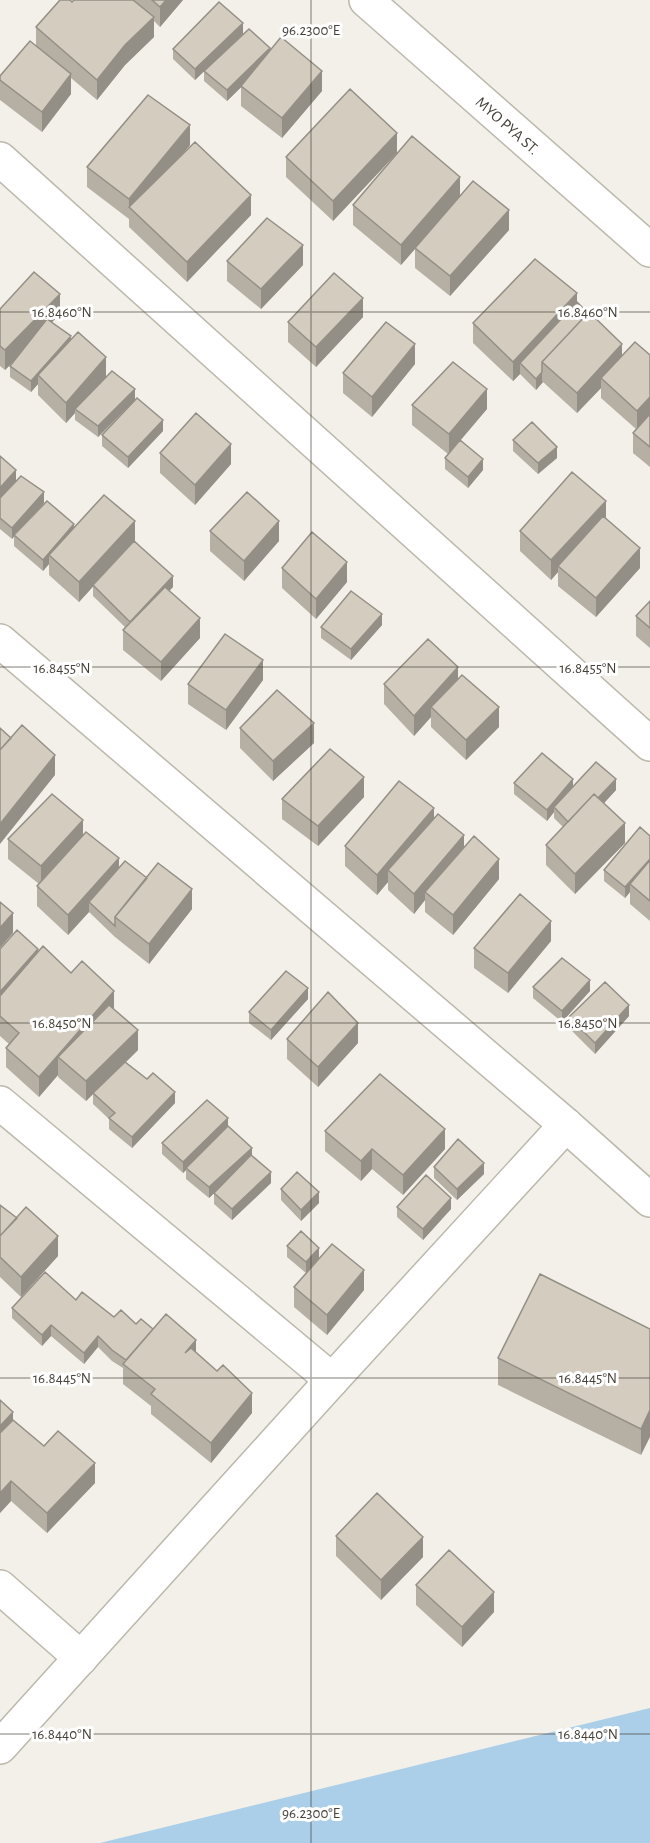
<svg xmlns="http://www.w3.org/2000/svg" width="650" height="1843" viewBox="0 0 650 1843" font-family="'Alegreya Sans',sans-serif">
<rect width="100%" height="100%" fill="#f2f0e9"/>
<!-- water -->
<path fill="#abcee9" d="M650 1708V1843H100Z"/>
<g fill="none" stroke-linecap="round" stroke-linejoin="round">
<!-- street casing -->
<g stroke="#bdb8ac" stroke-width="36">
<g id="street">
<path id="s1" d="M366 0 650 250"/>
<path d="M0 159 650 744"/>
<path d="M0 641 566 1125 650 1200"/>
<path d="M0 1103 332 1380"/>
<path d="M0 1587 81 1658"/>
<path d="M0 1747 332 1380 566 1125"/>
</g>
</g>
<!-- street -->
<use href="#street" stroke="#fff" stroke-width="33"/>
</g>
<!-- wall -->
<path fill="#b5afa4" d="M74 0H183L160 27 154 21V37L125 65 97 100 71 78V94L42 132 0 100V76L36 46V27Z
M243 34 212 63 270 50 322 91 282 138 241 106V87L227 101 204 81V71L195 80 173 59V49Z
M190 145 182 155 251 215 187 282 129 227V219L87 187V167Z
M397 153 333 221 286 177V157Z
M460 196 509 230 450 296 415 268V249L401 265 353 225V205Z
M227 261 303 265 261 309 227 281Z
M577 302 622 355H650V467L633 453V433L636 429 601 398V388L577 413 543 382 536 390 520 374 513 381 473 343V323Z
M0 309 60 314 52 322 71 340 106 377 135 400 163 431 128 468 102 446V435L133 402 98 437 75 420V413L66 423 38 395V384L31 392 10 377V366L14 361 5 370 0 366Z
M363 317 316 367 288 342V322Z
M415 364 372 417 343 393V373Z
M412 405 487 409 460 440 483 470 468 488 445 469V458L448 454 412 425Z
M513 440 557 458 538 474 513 451Z
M160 453 231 464 195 505 160 473Z
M0 456 16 481 44 503 27 522 74 528 135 541 173 587 169 591 200 638 161 681 123 650V630L126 628 93 596V586L79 602 49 575V564L43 571 14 546V536L12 539 0 529Z
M606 519 640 568 596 617 558 586V572L551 580 520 551V531Z
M210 531 279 541 244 581 210 551Z
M282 568 347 582 316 619 282 588Z
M650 601V648L636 636V616Z
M382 625 351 660 321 638V627Z
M458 679 499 727 466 760 431 727V717L414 736 384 704V684Z
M263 680 226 730 188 704V684Z
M240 728 314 743 273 781 240 748Z
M514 783 616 790 604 803 625 843 575 894 546 865V845L563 827 554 818V812L547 821 514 794Z
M364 797 318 846 282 819V799Z
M434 818 499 879 453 935 425 912V900L414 914 388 890V882L377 895 345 866V846Z
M83 836 119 868 147 878 192 909 149 964 115 937 89 912 68 935 37 906V886L39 884 8 859V839Z
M650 836V921L630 904V892L625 898 604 881V870Z
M551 941 508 993 474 968V948Z
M0 949 38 951 71 973 114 1009 138 1050 126 1062 175 1103 132 1148 109 1129V1119L93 1104V1094L86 1101 58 1077V1075L39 1097 6 1067V1048L9 1044 0 1036Z
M533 987 590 991 562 1022 533 998Z
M308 999 271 1040 249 1023V1012Z
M629 1016 595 1054 569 1028V1017Z
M287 1039 358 1043 318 1087 287 1059Z
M228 1126 252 1157 271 1183 232 1220 214 1204V1193L209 1198 186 1179V1170L183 1173 162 1154V1143Z
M325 1131 445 1149 403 1195 372 1169 361 1181 325 1151Z
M434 1167 484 1174 457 1200 434 1178Z
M281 1189 319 1203 301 1221 281 1200Z
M0 1205 58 1256 21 1297 0 1277Z
M397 1207 451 1209 423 1240 397 1217Z
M287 1246 319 1259 364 1290 327 1335 294 1307V1287L318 1259 306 1273 287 1257Z
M76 1300 114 1317 153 1329 196 1353 252 1413 211 1463 151 1414V1406L123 1384V1368L112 1361 98 1347 84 1364 51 1336 42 1346 12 1318V1308Z
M650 1329 641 1455 498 1385V1358Z
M13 1420 44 1446 95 1483 47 1533 11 1501 0 1513Z
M336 1536 423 1557 381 1600 336 1556Z
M416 1585 494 1612 462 1647 416 1605Z"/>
<!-- shaded-wall -->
<path fill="#948f86" d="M166 0H183L160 27V7Z
M154 17V37L125 65 97 100V80L125 45Z
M243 23V34L195 80V69Z
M270 48V59L227 101V90Z
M322 71V91L282 138V118Z
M71 74V94L42 132V112Z
M190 125V145L134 212 129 207V219V199Z
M397 133V153L333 221V201Z
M460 177V197L401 265V245Z
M251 195V215L187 282V262Z
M509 210V230L450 296V276Z
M303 245V265L261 309V289Z
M577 293V313L520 363V374L513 381V362Z
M60 294V314L5 370V350Z
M363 298V317L316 367V347Z
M71 336V347L38 375V384L31 392V381Z
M415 344V364L372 417V397Z
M622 344V364L601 378V388L577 413V393Z
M106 357V377L75 409V413L66 423V403Z
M542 372V381L543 382 536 390V379Z
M135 389V400L98 437V426Z
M487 389V409L449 454V434Z
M650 397V417L637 431V411Z
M163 420V431L128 468V457Z
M231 444V464L195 505V485Z
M557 447V458L538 474V463Z
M483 459V470L468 488V477Z
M16 470V481L0 499V488Z
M44 492V503L12 539V528Z
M606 501V521L558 566V572L551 580V560Z
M135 521V541L79 602V582Z
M279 521V541L244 581V561Z
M74 524V535L49 555V564L43 571V560Z
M640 548V568L596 617V598Z
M347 562V582L316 619V599Z
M173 576V587L130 632V622Z
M382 614V625L351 660V649Z
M200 618V638L161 681V662Z
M263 660V680L226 730V710Z
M458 667V687L431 707V717L414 736V716Z
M499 707V727L466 760V740Z
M314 723V743L273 781V761Z
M55 755V775L0 844V824Z
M364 777V797L318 846V826Z
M573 779V790L554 807V812L547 821V810Z
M616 779V790L573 837V826Z
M434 808V828L388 870V882L377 895V875Z
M83 820V840L41 886V866Z
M625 823V843L575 894V874Z
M464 835V855L425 892V900L414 914V894Z
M119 858V878L89 902V912L68 935V915Z
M499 859V879L453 935V915Z
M650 859V870L630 884V892L625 898V887Z
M192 889V909L149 964V944Z
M13 913V933L0 948V928Z
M551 921V941L508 993V973Z
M38 949V959L0 1003V992Z
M590 980V991L562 1022V1011Z
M308 988V999L271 1040V1030Z
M114 991V1011L58 1057V1075L39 1097V1077Z
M629 1005V1016L595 1054V1043Z
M358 1023V1043L318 1087V1067Z
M138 1030V1050L86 1101V1081Z
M175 1092V1103L132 1148V1137Z
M228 1118V1129L186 1168V1170L183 1173V1162Z
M445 1129V1149L403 1195V1175Z
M252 1148V1159L209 1198V1187Z
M372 1149V1169L361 1181V1161Z
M484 1163V1174L457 1200V1189Z
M271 1172V1183L232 1220V1209Z
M319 1192V1203L301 1221V1210Z
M451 1198V1209L423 1240V1229Z
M58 1236V1256L21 1297V1277Z
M319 1248V1259L306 1273V1262Z
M364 1270V1290L327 1335V1315Z
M51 1325V1336L42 1346V1335Z
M98 1336V1347L84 1364V1353Z
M196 1340V1360L185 1353Z
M252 1393V1413L211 1463V1443Z
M650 1410V1437L641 1455V1429Z
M13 1412V1432L0 1446V1426Z
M95 1463V1483L47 1533V1513Z
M11 1481V1501L0 1513V1493Z
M423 1537V1557L381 1600V1580Z
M494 1592V1612L462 1647V1627Z"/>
<!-- building -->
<path fill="#d3ccbf" stroke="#948f86" stroke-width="1.5" d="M60 0H70L72 2 74 0H133L154 17 125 45 97 80 36 27Z
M152 0H166L160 7Z
M219 2 243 23 195 69 173 49Z
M249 29 270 48 227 90 204 71Z
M281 37 322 71 282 118 241 86Z
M30 41 71 74 42 112 0 80V76Z
M350 89 397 133 333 201 286 157Z
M148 95 190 125 129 199 87 167Z
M412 136 460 177 401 245 353 205Z
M195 142 251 195 187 262 129 207Z
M473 181 509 210 450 276 415 248Z
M267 218 303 245 261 289 227 261Z
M535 259 577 293 513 362 473 323Z
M34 272 60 294 5 350 0 346V309Z
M334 273 363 298 316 347 288 322Z
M577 302 588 313 542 362V372L536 379 520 363Z
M589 312 622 344 577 393 542 362Z
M47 319 71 336 31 381 10 366Z
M386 322 415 344 372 397 343 373Z
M78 332 106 357 66 403 38 375Z
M635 342 650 355V397L637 411 601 378Z
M453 362 487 389 449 434 412 405Z
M112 371 135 389 98 426 75 409Z
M137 398 163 420 128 457 102 435Z
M196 413 231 444 195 485 160 453Z
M650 414V447L633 433Z
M532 422 557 447 538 463 513 440Z
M460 440 483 459 468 477 445 458Z
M0 456 16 470 0 488Z
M572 472 606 501 551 560 520 531Z
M21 476 44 492 12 528 0 518V498Z
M247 492 279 521 244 561 210 531Z
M104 495 135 521 79 582 49 555Z
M47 501 74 524 43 560 14 535Z
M603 516 640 548 596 598 558 566Z
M312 532 347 562 316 599 282 568Z
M134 541 173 576 130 622 93 585Z
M165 587 200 618 161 662 123 630Z
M351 591 382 614 351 649 321 627Z
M650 601V628L636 616Z
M225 634 263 660 226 710 188 684Z
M428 639 458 667 414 716 384 684Z
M462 675 499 707 466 740 431 707Z
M277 690 314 723 273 761 240 728Z
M22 725 55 755 0 824V750Z
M0 728 11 738 0 750Z
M330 749 364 777 318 826 282 799Z
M542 753 573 779 547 810 514 783Z
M596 762 616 779 598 798 594 794 568 822 554 807Z
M399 781 434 808 377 875 345 846Z
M52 794 83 820 41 866 8 839Z
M594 794 625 823 575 874 546 845Z
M438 814 464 835 414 894 388 870Z
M640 827 650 836V859L625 887 604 870Z
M86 832 119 858 68 915 37 886Z
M474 836 499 859 453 915 425 892Z
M650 860V901L630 884Z
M125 861 147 878 115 917V926L89 902Z
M158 863 192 889 149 944 115 917Z
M520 894 551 921 508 973 474 948Z
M0 902 13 913 0 928Z
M17 930 38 949 0 992V949Z
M43 946 71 973 82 961 114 991 39 1077 6 1048 19 1033 0 1016V996Z
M562 958 590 980 562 1011 533 987Z
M286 971 308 988 271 1030 249 1012Z
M605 982 629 1005 595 1043 569 1017Z
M328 992 358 1023 318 1067 287 1039Z
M109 1005 138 1030 86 1081 58 1057Z
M125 1062 147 1079 153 1073 175 1092 132 1137 109 1118 115 1113 93 1093Z
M380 1074 445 1129 403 1175 372 1149 361 1161 325 1131Z
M207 1100 228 1118 183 1162 162 1143Z
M228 1126 252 1148 209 1187 186 1168Z
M458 1139 484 1163 457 1189 434 1167Z
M251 1155 271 1172 232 1209 214 1193Z
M297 1172 319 1192 301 1210 281 1189Z
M426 1175 451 1198 423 1229 397 1207Z
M0 1205 17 1218 0 1236Z
M26 1207 58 1236 21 1277 0 1257V1236Z
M301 1231 319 1248 306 1262 287 1246Z
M332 1244 364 1270 327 1315 294 1287Z
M45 1272 76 1300 82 1292 114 1317 121 1310 136 1324 141 1319 153 1329 126 1360 112 1350 98 1336 84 1353 51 1325 42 1335 12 1308Z
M540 1274 650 1329V1410L641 1429 498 1358Z
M166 1314 196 1340 185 1353 191 1348 217 1371 223 1365 252 1393 211 1443 151 1394 155 1389 123 1364Z
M0 1400 13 1412 0 1426Z
M13 1420 44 1446 58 1431 95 1463 47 1513 11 1481 0 1493V1433Z
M377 1493 423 1537 381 1580 336 1536Z
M449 1550 494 1592 462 1627 416 1585Z"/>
<!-- ticks -->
<path fill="none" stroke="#454038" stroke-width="1.5" stroke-opacity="0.45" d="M311 0V1843M0 312H650M0 667H650M0 1023H650M0 1378H650M0 1734H650"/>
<g text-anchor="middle" stroke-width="6" stroke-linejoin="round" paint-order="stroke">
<!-- street labels -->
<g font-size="16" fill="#454038" stroke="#fff">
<text dy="6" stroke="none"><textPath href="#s1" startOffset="189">MYO PYA ST.</textPath></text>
</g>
</g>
<g font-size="15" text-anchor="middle" fill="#454038" stroke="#fff" stroke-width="6" stroke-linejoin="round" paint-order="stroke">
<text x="311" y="35">96.2300°E</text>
<text x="62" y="317">16.8460°N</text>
<text x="588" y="317">16.8460°N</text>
<text x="62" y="673">16.8455°N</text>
<text x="588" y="673">16.8455°N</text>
<text x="62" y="1028">16.8450°N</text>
<text x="588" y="1028">16.8450°N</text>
<text x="62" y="1383">16.8445°N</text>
<text x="588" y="1383">16.8445°N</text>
<text x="62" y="1739">16.8440°N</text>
<text x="588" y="1739">16.8440°N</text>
<text x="311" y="1818">96.2300°E</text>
</g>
</svg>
